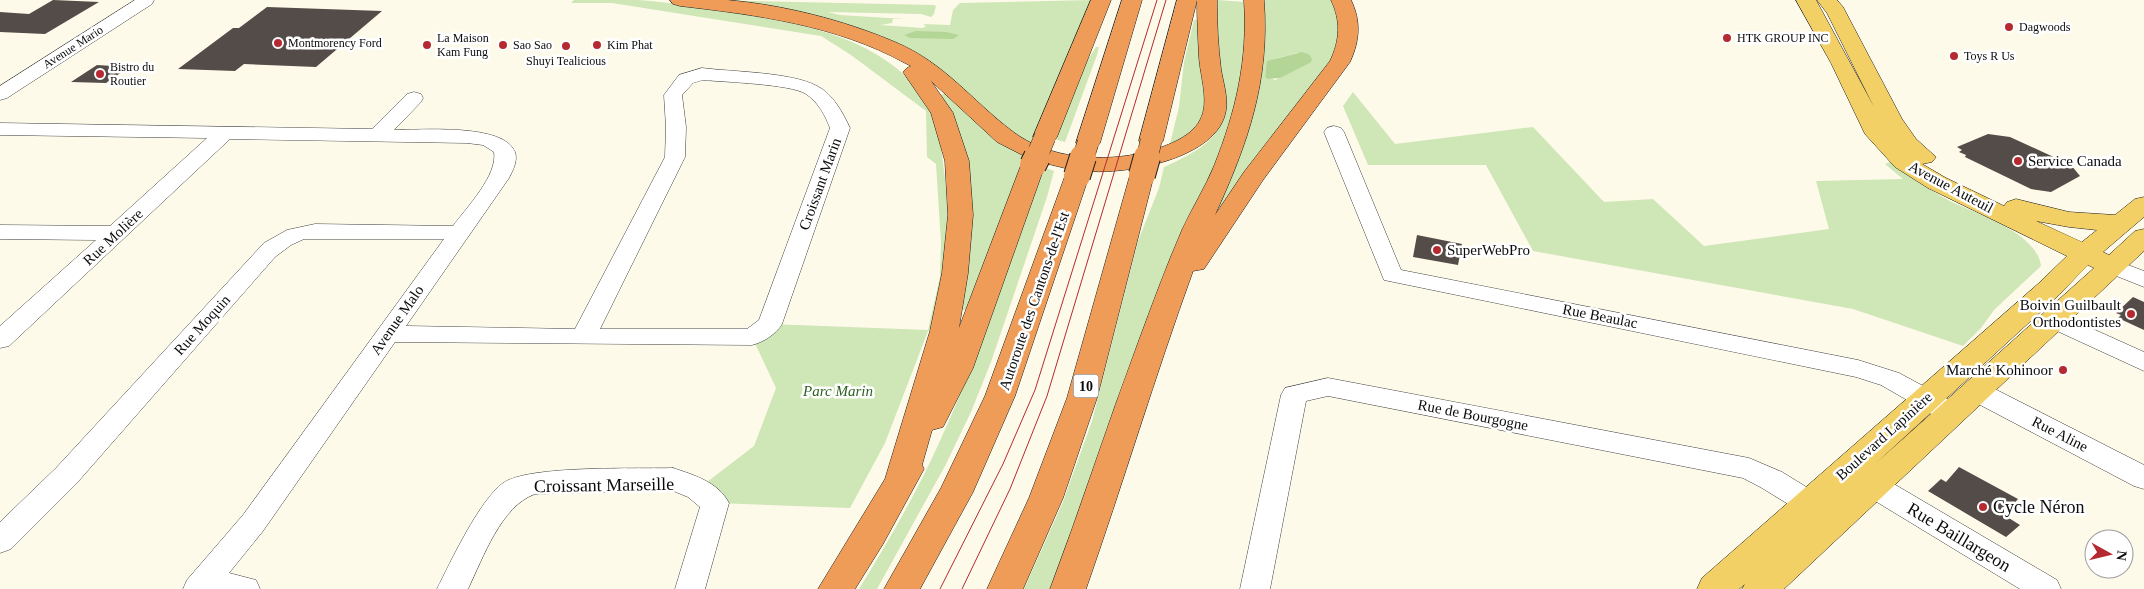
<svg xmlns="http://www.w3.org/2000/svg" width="2144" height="589" viewBox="0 0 2144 589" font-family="Georgia,serif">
<rect width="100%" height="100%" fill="#fefaea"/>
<!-- green -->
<path fill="#cfe6b6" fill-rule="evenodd" d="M574 0C595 0 617 0 638 0 671 2 703 8 735 13 806 24 889 39 930 106 937 117 939 136 941 149 947 187 950 228 946 266 943 286 939 306 935 325L928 331 885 443 850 508 715 503 698 489 754 446 776 388 752 337 770 324 928 330 940 277 941 243 936 164 927 157 926 111 851 55 821 36 612 3H571Z
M705 0 934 5 936 6 934 14 931 17 921 14 828 12 840 15 905 19H893L892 23 880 25 923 28 926 26 923 24 950 25 953 10 960 3 1093 0 1030 145 887 40Z
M1217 0 1246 2 1248 23 1238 100 1216 165 1187 223 1159 286 1121 388 1053 589H1024L1063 502 1092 421 1138 241 1159 188 1164 167C1188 156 1219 142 1224 114L1216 46Z
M1265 0H1333L1341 20 1337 54 1224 208 1215 206 1263 58ZM1297 53 1310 63 1275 80 1265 76C1267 55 1280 59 1297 53Z
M1194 20H1200L1207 107 1196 131 1169 148 1179 107 1184 62Z
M1096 47H1099L1097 55 1065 142 1054 139 1083 67Z
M1353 92 1395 144 1533 127 1604 202 1653 199 1704 246 1829 229 1816 181 1903 179 1885 164 1890 162C1908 176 1928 189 1948 200 1975 214 2037 232 2041 266L1994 310 1981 328 1963 346 1853 309 1533 251 1486 165H1368L1343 106Z
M947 93 996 139 1025 157 966 310 957 309 940 95Z
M1043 167 1054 171 1047 197 991 362 971 412 945 466 877 589H859C888 542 916 494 939 443 980 354 1010 259 1043 167Z"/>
<!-- forest -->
<path fill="#b3d696" d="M916 31 946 32 959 35 953 39 910 38 904 35Z
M1302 52 1310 55 1312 60 1310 63 1280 78 1267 79 1265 76 1267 61Z"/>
<!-- building -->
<path fill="#534c48" d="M53 0 99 2 45 34 0 32V12L29 14Z
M267 7 382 11 316 67 244 64 235 71 178 69 233 28H239Z
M97 65 129 67 106 83 71 82Z
M1988 134 2010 137 2071 165 2080 176 2051 192 2031 189 1965 157 1966 155 1959 152 1962 150 1957 147Z
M1417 235 1462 244 1458 265 1413 257Z
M2133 297 2144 302V330L2118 318 2121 315 2116 313Z
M1959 467 2018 499 2004 515 2020 525 2006 537 1928 491 1941 479 1946 482Z"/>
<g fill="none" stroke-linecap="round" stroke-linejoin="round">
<!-- minor casing -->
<g stroke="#3e3e3e" stroke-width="1">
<path id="minor" d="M135 0H154L152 4 7 98 0 100V86Z
M702 68C733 72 791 72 817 86 833 94 843 113 850 128L782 324C776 334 764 342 752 345L395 342 263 531 229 573 256 580 260 589H183L187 580 243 515 444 239H304L291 245 275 257 76 484 11 549 0 553V522L56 468 264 243 287 230 315 224 453 226C467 207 498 175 494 152L483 145 467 143 230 139 9 346 0 348V326L96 240 0 239V225L110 226 207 138 0 135V123L372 129 407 94 414 92 421 94 423 98 421 102 394 130C421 130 504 123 515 152 518 161 513 170 509 178L406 326 575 329 665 157 666 127 664 95 679 75ZM703 80C724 82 791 84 806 94 818 102 825 115 830 128L759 320 747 329H600L685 157 686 127 682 95 693 83Z
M1334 126 1341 128 1344 132 1401 270 1858 360 1899 373 1951 401 1955 408 1951 415 1942 418 1933 415 1881 385 1856 377 1384 280 1324 132 1327 128Z
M2112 259 2144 271V287L2104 271 2100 266 2104 261Z
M2053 311 2144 352V371L2044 325 2041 319 2044 313Z
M1328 378 1749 458 1782 472 1834 504 1839 512 1834 520 1824 523 1814 520 1762 488 1743 478 1328 396 1306 401 1270 589H1240L1281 395 1285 388Z
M1976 382 1985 384 2144 465V489L2134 486 1967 398 1963 391 1967 384Z
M673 468C694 475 718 482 729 503L705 589H675L700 507 688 497 671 490 535 494C501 506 483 558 468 589H437C451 561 479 501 503 483 528 465 638 469 673 468Z
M1872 474 1882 477 2057 580 2061 589H2020L1862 493 1858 485 1862 477Z"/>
</g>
<!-- major casing -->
<g stroke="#1c1c1c" stroke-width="1">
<path id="major" d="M1796 0H1816L1874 107 1827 13 1817 0H1837L1843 7 1902 119 1916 139 1936 157 1932 162 1922 164 1946 178 2004 206 2007 202 2016 199 2069 212 2115 215 2135 199 2144 197V217L2103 252 2109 255 2135 231 2144 229V251L1784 589H1742L1745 584 1739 589H1697L1702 578 2039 283 2067 256 1928 188 1895 167 1865 134 1831 63ZM2036 221 2069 227 2097 230 2082 242ZM2088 265 2094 268 1875 464 2059 295Z"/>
</g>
<!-- highway casing -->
<g stroke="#1c1c1c" stroke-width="1">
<path id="highway" d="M670 0C689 0 709 0 727 0 784 5 843 20 895 42 945 63 971 100 1012 131 1048 159 1103 163 1146 152 1164 147 1191 138 1200 120 1210 102 1200 76 1199 57 1198 38 1197 19 1197 0H1217C1217 23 1218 46 1221 69 1223 82 1228 96 1226 110 1219 159 1125 175 1086 171L1089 176 1015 396 973 492 920 589H884L941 488 985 396 1065 176 1068 171 1073 170 1044 163 1045 165 973 368 943 427 932 430 922 465 924 469 883 544 855 589H818L885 479 930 331 942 273 948 215 945 161 931 113 903 72 907 68 911 66 905 63C836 25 757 15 680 6L673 4ZM931 81 997 142 1030 159 1025 160 1021 165 959 328 968 273 973 215 969 161 953 113Z
M1091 0H1111L1057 137 1053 142 1045 144 1037 142 1033 137Z
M1122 0H1142L1100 143 1096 148 1088 150 1080 148 1076 143Z
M1177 0H1197L1163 141 1159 146 1151 148 1143 146 1139 141Z
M1244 0H1264C1270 81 1248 143 1215 215L1244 172 1330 61C1340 40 1341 21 1331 0H1351C1361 21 1360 40 1350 62L1263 180 1204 269 1193 271C1155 376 1123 483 1086 589H1050C1081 508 1107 425 1138 343 1152 305 1166 267 1182 230 1192 208 1205 188 1214 166 1236 111 1248 60 1244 0Z
M1142 168 1151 170 1154 175 1097 398 1063 498 1023 589H987L1029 498 1067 398 1130 175 1133 170Z"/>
</g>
<!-- minor -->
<use href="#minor" fill="#fff" fill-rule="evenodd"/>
<!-- major -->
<use href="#major" fill="#f3d065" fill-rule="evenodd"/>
<!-- highway -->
<use href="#highway" fill="#ee9c58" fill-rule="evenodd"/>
<!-- tram -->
<path stroke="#b52930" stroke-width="1" d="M940 589 1003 464 1035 390 1157 0
M962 589 1010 489 1047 396 1166 0"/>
<!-- highway-bridge-far1 casing -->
<g stroke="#1c1c1c" stroke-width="22" stroke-linecap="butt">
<path id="highway-bridge-far1" d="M1036 158 1045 137
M1083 158 1088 143
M1147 158 1151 141"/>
</g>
<!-- highway-bridge casing -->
<g stroke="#1c1c1c" stroke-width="28" stroke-linecap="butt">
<path id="highway-bridge" d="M1033 165 1037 157
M1142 175 1147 157
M1077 176 1083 157"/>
</g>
<!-- highway-bridge-far1 -->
<use href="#highway-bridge-far1" stroke="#ee9c58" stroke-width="21"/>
<!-- highway-bridge -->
<use href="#highway-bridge" stroke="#ee9c58" stroke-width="26"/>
</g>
<!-- markers -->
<g fill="#b52930" stroke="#fff" stroke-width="2">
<circle cx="2009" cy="27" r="5"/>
<circle cx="1727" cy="38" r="5"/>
<circle cx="278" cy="43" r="5"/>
<circle cx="427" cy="45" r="5"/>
<circle cx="503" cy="45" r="5"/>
<circle cx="597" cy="45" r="5"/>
<circle cx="566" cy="46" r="5"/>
<circle cx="1954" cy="56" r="5"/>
<circle cx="100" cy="74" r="5"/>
<circle cx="2018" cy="161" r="5"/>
<circle cx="1437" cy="250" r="5"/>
<circle cx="2131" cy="314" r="5"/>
<circle cx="2063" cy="370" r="5"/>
<circle cx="1983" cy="507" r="5"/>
</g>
<g text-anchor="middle" stroke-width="5" stroke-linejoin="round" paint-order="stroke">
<!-- far-poi labels -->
<g font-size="12" fill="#0b0b0b" stroke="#fff" text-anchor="start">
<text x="2019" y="31">Dagwoods</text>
<text x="437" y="42">La Maison<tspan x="437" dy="14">Kam Fung</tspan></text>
<text x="1737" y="42">HTK GROUP INC</text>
<text x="288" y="47">Montmorency Ford</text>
<text x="513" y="49">Sao Sao</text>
<text x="607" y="49">Kim Phat</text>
<text x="1964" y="60">Toys R Us</text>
<text x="566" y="65" text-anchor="middle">Shuyi Tealicious</text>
<text x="110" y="71">Bistro du<tspan x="110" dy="14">Routier</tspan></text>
</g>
<!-- far-street labels -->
<g font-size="12" fill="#0b0b0b" stroke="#fff">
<text transform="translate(73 47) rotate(-33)" y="4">Avenue Mario</text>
</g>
<!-- shield labels -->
<rect fill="#fff" stroke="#545454" stroke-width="1" x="1073.5" y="374.5" width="25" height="23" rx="4"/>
<g font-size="14" font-weight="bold" fill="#0b0b0b">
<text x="1086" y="391">10</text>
</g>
<!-- poi labels -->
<g font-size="15" fill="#0b0b0b" stroke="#fff" text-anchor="start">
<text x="2028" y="166">Service Canada</text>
<text x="1447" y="255">SuperWebPro</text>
<text x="2121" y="310" text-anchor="end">Boivin Guilbault<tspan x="2121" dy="17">Orthodontistes</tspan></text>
<text x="2053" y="375" text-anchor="end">Marché Kohinoor</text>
</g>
<!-- street labels -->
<g font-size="15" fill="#0b0b0b" stroke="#fff">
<text transform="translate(820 184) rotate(-70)" y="5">Croissant Marin</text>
<text transform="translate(1951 187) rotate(28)" y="5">Avenue Auteuil</text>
<text transform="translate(113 237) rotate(-43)" y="5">Rue Molière</text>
<text transform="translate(1034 301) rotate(-71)" y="5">Autoroute des Cantons-de-l'Est</text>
<text transform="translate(1600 316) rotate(11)" y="5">Rue Beaulac</text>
<text transform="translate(397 320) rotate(-55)" y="5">Avenue Malo</text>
<text transform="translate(202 325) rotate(-48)" y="5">Rue Moquin</text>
<text transform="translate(1473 415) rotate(11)" y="5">Rue de Bourgogne</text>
<text transform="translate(2060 434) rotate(27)" y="5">Rue Aline</text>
<text transform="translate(1884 436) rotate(-42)" y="5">Boulevard Lapinière</text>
</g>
<!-- park labels -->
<g font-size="15" font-style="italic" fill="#2c5f1f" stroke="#fff">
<text x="838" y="396">Parc Marin</text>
</g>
<!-- near-street labels -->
<g font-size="18" fill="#0b0b0b" stroke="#fff">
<text transform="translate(604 485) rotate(-1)" y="6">Croissant Marseille</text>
<text transform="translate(1959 537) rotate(31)" y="6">Rue Baillargeon</text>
</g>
<!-- near-poi labels -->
<g font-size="18" fill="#0b0b0b" stroke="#fff" text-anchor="start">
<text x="1993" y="513">Cycle Néron</text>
</g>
</g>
<!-- north arrow -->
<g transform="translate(2109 554) rotate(98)"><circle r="24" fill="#ffffff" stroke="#9d9d9d"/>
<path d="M0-4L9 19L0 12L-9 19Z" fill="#b52930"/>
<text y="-8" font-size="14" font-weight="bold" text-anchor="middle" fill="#0b0b0b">N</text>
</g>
</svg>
